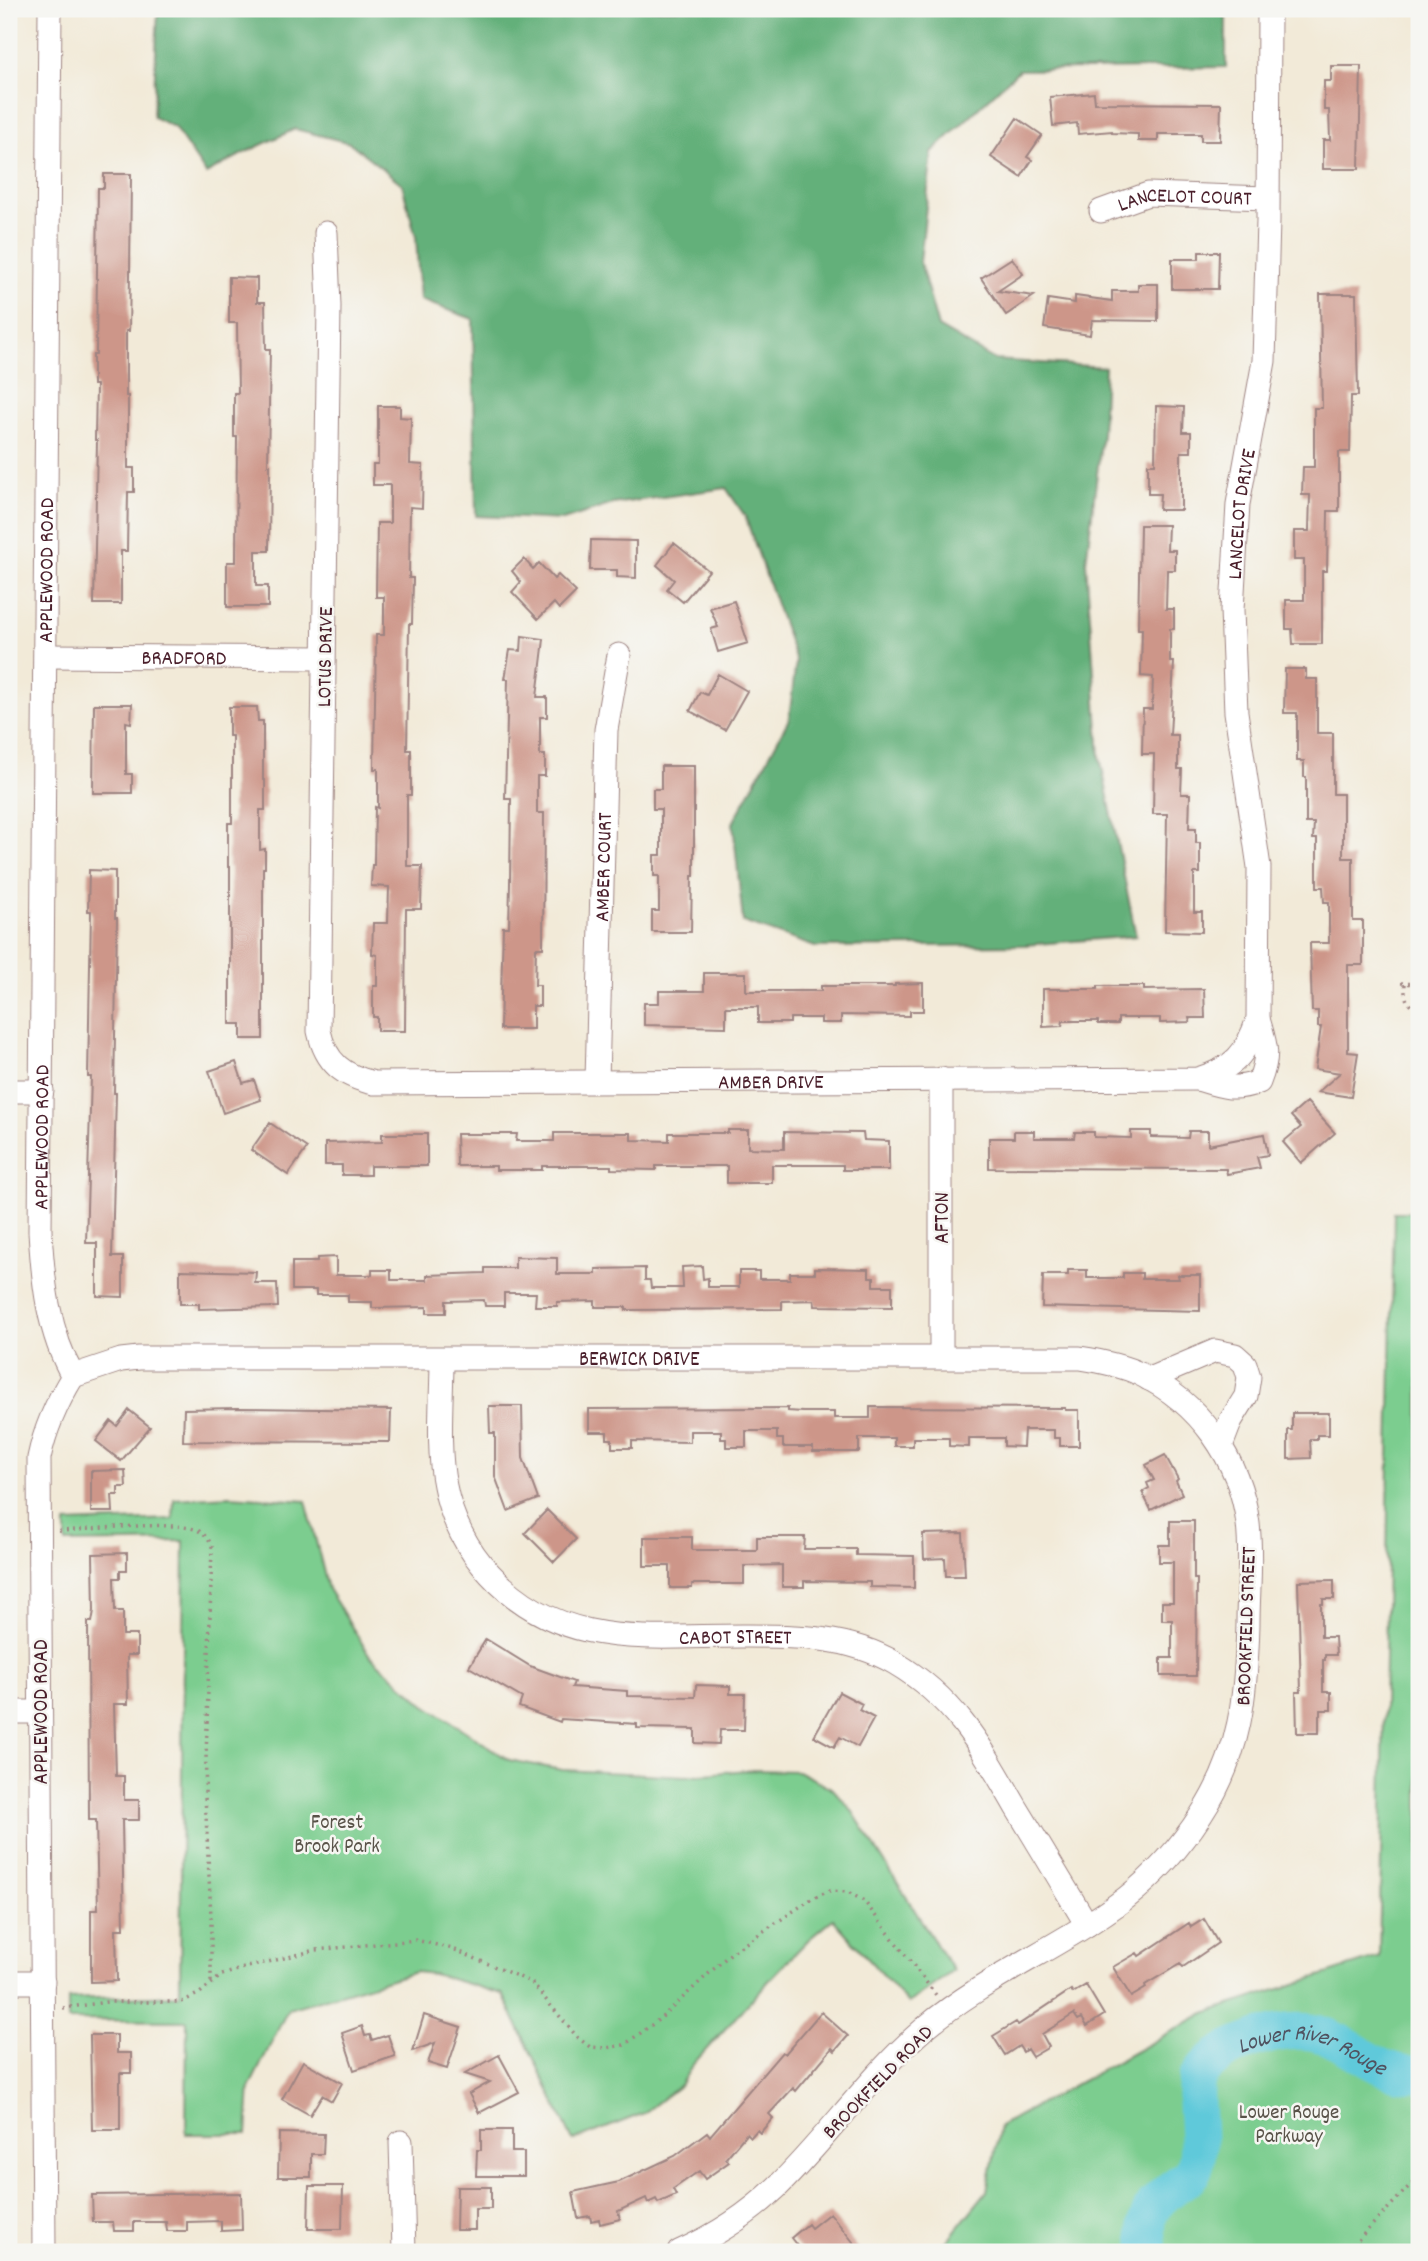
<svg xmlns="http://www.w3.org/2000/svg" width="1428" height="2261" viewBox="0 0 1428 2261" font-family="Dekko,sans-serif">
<rect width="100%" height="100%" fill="#f6f6f2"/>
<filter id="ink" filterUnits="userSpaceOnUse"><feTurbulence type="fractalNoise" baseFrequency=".0143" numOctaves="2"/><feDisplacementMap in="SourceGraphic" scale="14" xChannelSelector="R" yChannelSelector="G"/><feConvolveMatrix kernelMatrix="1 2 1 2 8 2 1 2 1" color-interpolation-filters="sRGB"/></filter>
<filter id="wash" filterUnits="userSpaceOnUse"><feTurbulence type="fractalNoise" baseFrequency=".00686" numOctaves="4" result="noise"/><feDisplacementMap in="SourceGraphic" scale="28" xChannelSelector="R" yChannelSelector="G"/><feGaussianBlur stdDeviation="1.57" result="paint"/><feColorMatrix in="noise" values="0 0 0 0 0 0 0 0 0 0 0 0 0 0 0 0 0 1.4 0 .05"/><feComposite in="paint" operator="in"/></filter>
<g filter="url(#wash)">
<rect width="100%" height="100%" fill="#f2ead8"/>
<!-- green -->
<path fill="#7bcd8f" stroke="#62765d" stroke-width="2" d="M1394 1212H1419V2252H938L987 2191 1000 2126 1205 2013 1379 1957Z
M230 1496 306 1501 328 1589 370 1656 424 1704 509 1760 562 1770 686 1776 746 1770 798 1771 833 1789 851 1809 953 1971 908 2004 833 1919 808 1940 776 1973 694 2063 680 2085 644 2113 573 2141 503 1994 433 1974 415 1972 288 2009 250 2086 247 2134H186L187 2021 68 2020V1999L180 1995 184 1541 66 1543V1523L173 1519 174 1499Z"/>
<!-- forest -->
<path fill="#64b07a" stroke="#576852" stroke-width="2" d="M158 9H1226V67L1019 70 932 152 920 262 938 327 995 360 1105 367 1102 434 1086 562 1100 757 1136 936 1024 945 815 947 743 922 733 823 789 719 796 661 745 516 726 488 613 504 563 520 476 516 473 319 420 300 416 237 402 184 350 143 295 129 244 153 206 174 174 127 153 117Z"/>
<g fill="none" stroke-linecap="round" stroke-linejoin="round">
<!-- river -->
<path stroke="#5fc9da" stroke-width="37" id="s1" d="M1149 2252C1145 2217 1145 2209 1175 2186 1180 2182 1189 2178 1192 2173 1205 2151 1192 2104 1197 2079 1206 2062 1224 2051 1242 2044 1264 2035 1292 2028 1316 2033 1356 2043 1373 2075 1419 2074"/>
</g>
<g id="blocks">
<!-- building -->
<path fill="#cd9689" d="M1331 66H1361L1359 169H1323V140H1330L1329 110H1324V81H1331Z
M1094 93 1095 103 1221 104 1220 141H1201V134H1158V141H1138V134L1112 133V131L1078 134 1077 123 1053 126 1050 97Z
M1017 118 1042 135 1027 157 1032 160 1021 177 991 157Z
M104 174H131L130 274 129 331H126V396H128V468H134V492H128L127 551H121V604H94L97 440H95L96 385H93V355H96L98 188H104Z
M1199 252H1219L1218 289H1172V259H1199Z
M1012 258 1023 274 998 291 1034 296 1006 315 981 278Z
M229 277 257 278V302H265L266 349H270L268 465H270L269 551H256V586H268V607H227V562H236L237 437H234V393H238L237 323H229Z
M1138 284H1158V321L1092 320 1090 335 1044 328 1048 299 1075 303V296L1112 301V291H1138Z
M1320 294H1356L1358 396H1351L1350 452H1339V511H1328L1327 571H1322V644H1293L1292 629H1286V600H1304V560H1294V531H1309L1310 495H1302L1303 467H1314V408H1322Z
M378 406H400V417L411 418 410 464 423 465 422 508 410 507 409 578H413L412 624H409L407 750H411V795H407V866H422L421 909H406L405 1031H377V1017H373V986H377V955L372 954 373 923H388L389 887 371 886 372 865H374L375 807 378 808V769H374L376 635H384V597H376L377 523H390V485H373V464H378Z
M1156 406 1184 407 1183 432H1191V452H1181V510H1159L1160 494H1148V464H1155Z
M1140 525H1168L1167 550H1175V570H1167L1166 609H1174V629H1170V662H1174L1170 735H1178V769H1182L1181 794H1190L1189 828H1196V843H1200V873H1194V912H1202V932L1165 931 1167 814H1153L1154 754H1142L1143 709H1152L1153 677 1141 676 1142 629H1138Z
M591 540 636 541V578L617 577V570H590Z
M674 543 709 571 683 602 667 589 674 580 657 565Z
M524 559 533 569 539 563 554 579 558 575 576 592 559 609 554 603 538 619 512 592 521 582 512 571Z
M734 601 748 643 718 652 711 629 718 627 710 608Z
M522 636 544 639 537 697H547V717H540V755H545V776H537V813H544L543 948H536L535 985H540V1006H533V1029H500L503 927H509L510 884 511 799H505L508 679H505L510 650 521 651Z
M1285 669H1306V679H1317V733H1333V794H1343V858H1353V921H1363V965H1348V1052L1358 1053 1351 1097 1318 1092 1340 1073 1315 1069 1321 1027H1318V1011H1312L1310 943H1329V902H1324L1323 887H1317V839H1313L1314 823H1306V777H1304V761H1297V713H1284Z
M718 674 747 691 725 730 690 711 700 692 707 695Z
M94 704H132L131 723 126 722V774H132V793H93Z
M229 707H257L258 721H263V780H265V810H260V850L265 849V868H263V1039H241V1024H230V867H228V823H232V736H229Z
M661 766H694V876H692L691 932H652V911H659V876H654V855H661V809H653V789H661Z
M89 870 115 871V918H117L114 1093H116L112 1257H123V1297L97 1296V1243H86L91 1077H88L91 911H88Z
M704 973H746V991H821V986H895V984L923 983V1011H910V1016L841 1015V1023H821V1018H790V1023H758V1007H726V1027L644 1025V1003H659V991H704Z
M1098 986H1144V990L1204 989 1205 1018H1189L1190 1022 1160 1023V1018H1118V1024H1098V1021H1063L1062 1026 1043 1027V989H1098Z
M236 1062 243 1083 254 1080 261 1100 223 1113 209 1071Z
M1307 1102 1335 1133 1301 1163 1283 1142 1301 1127 1291 1116Z
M270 1123 307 1148 288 1175 251 1150Z
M728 1130H748V1148L784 1149V1132L863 1133 864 1140 889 1141V1170H843V1165H772V1183H727V1166H656V1170L611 1169V1166H542V1170H496V1166H457L456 1134H517L516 1141H554V1133H631V1140L669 1141V1133H728Z
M1014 1131H1034V1138H1074L1075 1132H1094V1137L1131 1138V1131H1151V1137L1188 1138 1189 1131H1208V1145L1264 1134 1268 1155 1257 1157 1260 1168 1227 1174 1226 1169 989 1168V1138H1014Z
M382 1134H427V1166H370V1175H342V1165H325V1143L382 1142Z
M336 1257V1275H372V1270H391V1280H427V1275L485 1273V1268H515V1257L557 1258V1274H596V1269L645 1268V1280H650L651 1288H683L682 1267 702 1266 703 1279 708 1278V1287H739V1271H759V1279H790V1273H815V1268L869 1269V1277H874V1286H892V1307L815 1306 814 1300 782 1301V1309L626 1310V1307H595V1301L557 1302V1306H535L536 1293H504V1306H485L484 1300 446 1301V1313H427V1307L372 1308V1302H348V1295H316V1290H292V1262H317V1258Z
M180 1270 256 1272 255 1283H277L278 1307 199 1309V1304H180Z
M1068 1270H1087V1278H1123V1273H1142V1279H1179L1178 1275H1200V1311L1042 1307 1043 1275H1068Z
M489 1406H522L523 1458 538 1499 508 1511 495 1476V1433H490Z
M870 1407 1065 1408V1410H1079V1446H1060V1438H1054V1430H1024L1023 1447 1004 1446V1438H969V1447L949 1446V1438H913V1446H894V1438H859V1452H813V1447H783V1439H777V1431H746V1447H726V1439H721V1431H690V1442L632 1441V1448H612V1439H607V1432H589V1409L788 1408V1411L803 1412H834V1418H870Z
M238 1408 391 1410 390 1442 183 1441 184 1409Z
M129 1410 150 1427 121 1461 96 1441 111 1421 117 1426Z
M1292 1413H1329V1435H1317V1439H1310L1311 1458 1288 1459V1430H1292Z
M1165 1455 1178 1479 1176 1481 1182 1494 1151 1510 1142 1492 1149 1488 1147 1483 1154 1480 1146 1465Z
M125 1470 126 1487H118V1495H112L113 1512H91V1471Z
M547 1510 576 1539 554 1562 525 1533Z
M1170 1521H1194V1579H1197L1196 1676H1161V1658H1172V1620H1162V1602H1173V1562H1159V1545H1170Z
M963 1533 965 1576H946L945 1558 924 1559 923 1534Z
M644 1537H692V1550H757V1537H805L804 1549H856V1555L914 1556V1588L870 1587V1582L804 1581V1587H782V1565L744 1566V1584H692V1588H670V1566H644Z
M127 1553V1570H120V1578H114L115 1611H123V1635H137V1655H127L128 1704H114L116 1776H124V1800H139V1820H122L124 1929H116L117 1981 91 1982V1910H98L96 1820H89L88 1622H92L94 1611 93 1554Z
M1334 1580V1599H1323V1604H1321V1637H1335L1336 1655H1325V1660H1323V1692H1331V1710H1321V1715H1319V1733H1297L1296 1692H1301L1298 1581Z
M486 1639 530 1666 574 1682 572 1687 627 1691V1696L695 1697 696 1685 730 1686V1694H745L744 1730H720L719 1744 695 1743V1729L637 1728V1724L561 1719 560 1722 519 1707 522 1698 469 1667Z
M839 1692 862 1704 859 1710 874 1718 858 1747 840 1737 834 1747 814 1736Z
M1204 1919 1218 1943 1183 1967 1180 1964 1145 1985 1146 1988 1131 1997 1113 1967 1137 1953 1139 1956 1189 1923 1191 1927Z
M1086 1985 1104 2015 1087 2026 1082 2018 1078 2020 1074 2014 1042 2034 1049 2047 1032 2057 1027 2049 1023 2052 1019 2046 1005 2055 993 2036 1016 2022 1018 2025 1071 1990 1073 1993Z
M821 2012 848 2036 835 2051 832 2048 796 2091 793 2088 769 2114 773 2118 760 2133 757 2130 751 2137 747 2133 726 2158 729 2162 705 2179 699 2171 673 2189 676 2195 658 2203 656 2199 648 2203 646 2198 618 2211 620 2219 600 2224 599 2219 591 2221 590 2216 578 2218 573 2192 619 2182 675 2156 707 2132 710 2136 782 2052 785 2054Z
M424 2015 461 2027 447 2069 428 2063 435 2043 413 2051Z
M362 2026 365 2036 370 2035 372 2040 388 2035 395 2056 354 2070 342 2033Z
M90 2035H117V2053H131V2073H120V2130H92Z
M499 2055 519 2092 479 2113 469 2094 490 2082 465 2074Z
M303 2061 342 2083 332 2101 322 2095 310 2115 282 2099Z
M481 2130H512V2152H524V2176H476L477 2150H481Z
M279 2133 324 2134 323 2154H311V2177H278Z
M309 2186H343L342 2229H308Z
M457 2187H491V2209H475V2230H456Z
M241 2193 242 2230 221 2231V2221L187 2222V2231H167L166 2222H134V2231H114L113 2222H93L92 2195Z
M830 2213 861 2252H802L791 2238 808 2224 811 2228Z"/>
</g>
</g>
<g filter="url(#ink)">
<use href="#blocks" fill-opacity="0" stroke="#9e8482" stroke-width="2"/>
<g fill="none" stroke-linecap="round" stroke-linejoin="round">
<!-- minor casing -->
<g stroke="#9e8482" stroke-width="25">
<g id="minor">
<path id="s2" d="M1101 211 1148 194 1267 198"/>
<path id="s3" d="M326 233 329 306 319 1031C326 1063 343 1076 374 1083L1198 1079C1235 1068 1246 1054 1258 1019L1259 867 1236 712 1232 610 1238 504 1264 361 1268 221 1269 9"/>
<path id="s4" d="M46 656 323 658"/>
<path d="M941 1079V1357"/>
<path d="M1198 1079C1223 1087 1234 1091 1259 1082 1270 1054 1266 1046 1258 1019"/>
<path id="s5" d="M597 1081 606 730 619 655"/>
<path d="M9 1091H42"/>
<path id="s6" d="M442 1359C442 1398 437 1448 445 1486 451 1518 467 1550 490 1574 561 1651 647 1636 741 1636 795 1636 847 1635 895 1663 956 1699 982 1748 1016 1807 1040 1846 1063 1885 1087 1925"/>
<path id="s7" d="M73 1376 121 1360 139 1358H1080C1100 1361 1121 1365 1140 1374 1199 1402 1240 1459 1248 1524 1252 1557 1248 1591 1248 1624 1246 1695 1241 1754 1201 1815 1181 1846 1154 1876 1126 1898 1063 1946 987 1976 926 2027 871 2074 829 2136 777 2187 749 2214 715 2236 679 2252"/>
<path d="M1149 1379 1215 1351 1235 1355 1245 1364 1249 1377 1246 1396 1231 1420 1221 1446"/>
<path d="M9 1712H40"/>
<path d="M9 1982H43"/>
<path d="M401 2142 404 2252"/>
<path id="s8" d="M44 2252 39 1458C45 1429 57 1402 73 1376 48 1332 43 1281 40 1231L50 9"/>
</g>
</g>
<!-- path -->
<path stroke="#9e8482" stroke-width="3.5" stroke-dasharray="2 5" stroke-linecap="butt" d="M1401 983 1419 984
M1405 984C1404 998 1407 1005 1419 1012
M59 1531C90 1530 171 1520 197 1530 204 1533 208 1539 212 1545L205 1795 211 1917V1984
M63 2008 107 2002H182L200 1993 222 1975 244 1968 316 1950 416 1940 453 1949 531 1982 578 2038 590 2047 606 2048 624 2045 661 2018 731 1953 813 1898 829 1891 848 1892 864 1901 936 1995
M1352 2252 1356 2242 1419 2176"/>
<!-- minor -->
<use href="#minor" stroke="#fff" stroke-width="23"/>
</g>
</g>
<g text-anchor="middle" stroke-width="5" stroke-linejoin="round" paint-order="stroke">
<!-- street labels -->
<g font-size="21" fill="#4a1f2b" stroke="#f6f6f2">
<text dy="7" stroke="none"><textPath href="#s2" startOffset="86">LANCELOT COURT</textPath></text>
<text dy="7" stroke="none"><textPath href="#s3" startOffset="2300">LANCELOT DRIVE</textPath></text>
<text dy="7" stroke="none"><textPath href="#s8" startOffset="1694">APPLEWOOD ROAD</textPath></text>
<text dy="7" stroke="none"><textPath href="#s4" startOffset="138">BRADFORD</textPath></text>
<text transform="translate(324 657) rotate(-89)" y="7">LOTUS DRIVE</text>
<text dy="7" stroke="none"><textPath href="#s5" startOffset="214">AMBER COURT</textPath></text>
<text dy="7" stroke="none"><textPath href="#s3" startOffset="1276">AMBER DRIVE</textPath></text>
<text dy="7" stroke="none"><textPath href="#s8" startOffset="1127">APPLEWOOD ROAD</textPath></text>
<text transform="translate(941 1218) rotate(-90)" y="7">AFTON</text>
<text dy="7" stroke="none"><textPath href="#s7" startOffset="569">BERWICK DRIVE</textPath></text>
<text transform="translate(1245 1626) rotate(-88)" y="7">BROOKFIELD STREET</text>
<text dy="7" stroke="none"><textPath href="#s6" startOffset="490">CABOT STREET</textPath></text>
<text transform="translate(40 1712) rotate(-90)" y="7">APPLEWOOD ROAD</text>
<text transform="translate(877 2081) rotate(-46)" y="7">BROOKFIELD ROAD</text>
</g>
<!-- park labels -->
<g font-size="21" fill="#595349" stroke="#f6f6f2">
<text x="337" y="1828">Forest<tspan x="337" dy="24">Brook Park</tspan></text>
<text x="1289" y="2118">Lower Rouge<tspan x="1289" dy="24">Parkway</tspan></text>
</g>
<!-- water labels -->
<g font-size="23" font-style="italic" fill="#505260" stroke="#f6f6f2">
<text dy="8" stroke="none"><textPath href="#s1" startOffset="326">Lower River Rouge</textPath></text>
</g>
</g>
<!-- margin -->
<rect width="1428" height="2261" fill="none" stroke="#f6f6f2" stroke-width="35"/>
</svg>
